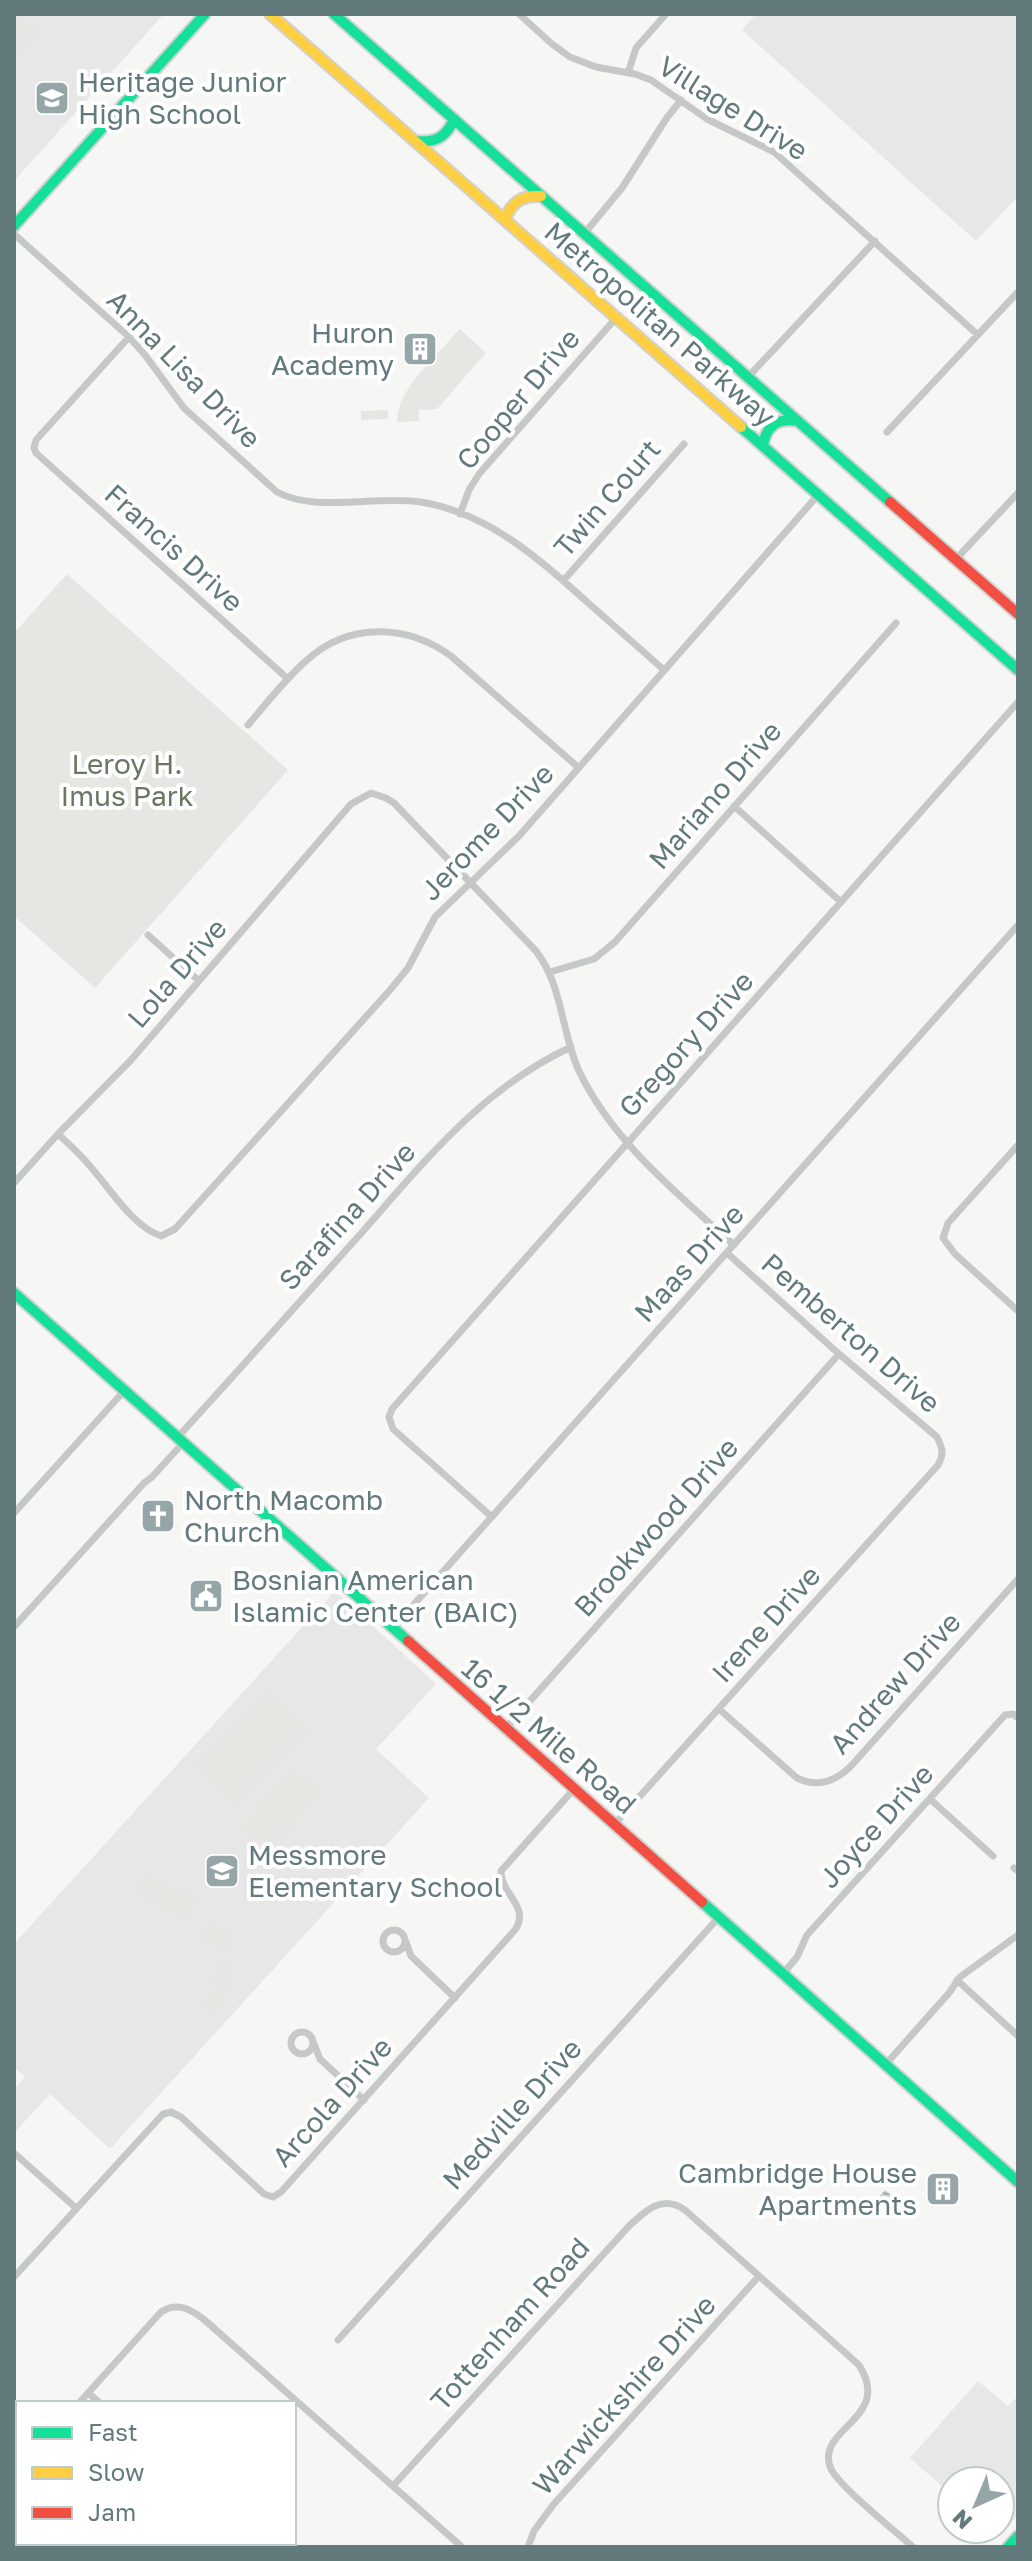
<svg xmlns="http://www.w3.org/2000/svg" width="1032" height="2561" viewBox="0 0 1032 2561" font-family="'Golos Text',sans-serif">
<defs>
<pattern id="water-waves" width="16" height="10" patternUnits="userSpaceOnUse" patternTransform="scale(2)"><rect width="16" height="10" fill="#c6d3d2"/><path d="M0 5q4-4 8 0t8 0" fill="none" stroke="#a4b0b0"/></pattern>
</defs>
<rect width="100%" height="100%" fill="#f6f6f5"/>
<!-- built -->
<path fill="#e6e7e6" d="M14 14H164L14 181Z
M756 14H1018V196L976 241 742 30Z
M335 1591 436 1684 376 1749 429 1798 110 2149 50 2094 14 2133V2090L25 2077 14 2067V1944Z
M978 2381 1008 2406 1018 2396V2515L999 2536 991 2529H1000V2481H952V2495L910 2458Z"/>
<!-- green -->
<path fill="#e6e7e2" d="M14 14H19L38 32 14 58Z
M460 329 486 353 437 409 419 410V421L397 422C396 390 439 353 460 329Z
M388 410V419L361 420V411Z
M67 574 288 770 95 988 14 916V633Z
M271 1691 310 1730 234 1805 195 1766Z
M294 1769 321 1794 270 1850 243 1825Z
M145 1875 182 1893 185 1890 197 1896 187 1918 136 1894Z
M209 1925 231 1935 226 1949 203 1939Z
M222 1961 235 1966 225 1990 212 1984Z
M210 1989 223 1994 215 2013 202 2008Z"/>
<!-- water -->
<path fill="url(#water-waves)" d="M885 2190 906 2208 900 2215 879 2197Z"/>
<g fill="none" stroke-linecap="round" stroke-linejoin="round">
<!-- fast casing -->
<g stroke="#d0d2d2" stroke-width="14">
<path id="fast" d="M334 14 890 502
M415 141C435 143 446 138 454 119
M14 226 205 14
M741 427 1018 670
M763 446C766 425 778 418 798 421
M14 1293 408 1641
M702 1902 1018 2182
M1008 2547 1018 2536"/>
</g>
<!-- slow casing -->
<g stroke="#d0d2d2" stroke-width="14">
<path id="slow" d="M270 14 741 427
M505 220C511 202 522 195 541 196"/>
</g>
<!-- jam casing -->
<g stroke="#d0d2d2" stroke-width="14">
<path id="jam" d="M890 502 1018 614
M408 1641 702 1902"/>
</g>
<!-- street -->
<path stroke="#c6c8c8" stroke-width="7" d="M519 14 552 44 570 57 596 67 635 74 651 80 707 119 774 152 978 335
M628 73 636 48 666 14
M14 234 129 337 145 355 184 408 277 492C316 513 375 495 421 502 488 513 538 558 586 601 612 624 638 647 664 670
M584 234 622 188 666 119 681 100
M129 337 36 440 34 448 36 453 288 679
M748 377 875 241
M887 432 1018 292
M460 514 469 490 479 474 616 318
M956 559 1018 493
M563 581 684 444
M248 725C267 703 285 679 307 660 349 622 407 624 451 656L579 768
M734 806 841 902
M148 935 199 981
M550 972 594 959 615 942 896 623
M58 1134C69 1144 80 1154 89 1165 109 1187 133 1227 161 1236L175 1229 390 990 408 968 435 917 519 836 818 495
M1018 1145 948 1223 943 1238 955 1254 1018 1311
M14 1183 58 1134 131 1060 351 804 371 793 386 798 394 803 536 951C563 986 561 1032 579 1071 613 1142 677 1193 734 1245
M177 1438C237 1372 296 1306 356 1239 422 1165 479 1090 571 1047
M14 1513 124 1391
M492 1517 393 1429 389 1417 392 1409 1018 702
M14 1627 144 1483 152 1477 183 1443
M392 1629 1018 925
M719 1709 797 1778C818 1788 835 1782 851 1766L1018 1579
M505 1729 839 1354
M930 1799 993 1856
M614 1825 938 1465C944 1454 943 1449 937 1437L839 1354 727 1253
M1014 1868 1018 1871
M383 1941a11 11 0 1 1 22 0a11 11 0 1 1-22 0Z
M406 1942 411 1956 455 1998
M783 1974 797 1957 807 1935 1005 1715 1013 1714 1018 1718
M957 1980 1018 2036
M291 2043a11 11 0 1 1 22 0a11 11 0 1 1-22 0Z
M314 2044 320 2059 364 2100
M885 2065 949 1993 960 1977 1018 1935
M14 2153 76 2208
M14 2277 163 2114 171 2112 181 2117 264 2194 273 2197 281 2192 515 1930C531 1906 500 1894 501 1871L574 1789
M338 2340 719 1917
M88 2393 100 2403
M79 2403 161 2312C179 2301 193 2310 208 2323L462 2547
M14 2416 18 2420
M14 2477 18 2472
M393 2486 629 2226C646 2210 663 2194 685 2210L859 2365C894 2420 813 2428 831 2469 840 2487 895 2531 913 2547
M14 2504 18 2507
M59 2543 63 2547
M258 2543 263 2547
M528 2547 534 2531 553 2505 759 2276"/>
<!-- fast -->
<use href="#fast" stroke="#16e098" stroke-width="10"/>
<!-- slow -->
<use href="#slow" stroke="#ffcf43" stroke-width="10"/>
<!-- jam -->
<use href="#jam" stroke="#f24e42" stroke-width="10"/>
</g>
<!-- icons -->
<defs>
<g id="school-square" transform="scale(1.8)"><rect x="-9" y="-9" width="18" height="18" rx="4" fill="#96a5a7" stroke="#fff"/><path d="M0-5L7-2L0 1L-7-2ZM-4 1L0 2.5L4 1V4Q0 6-4 4Z" fill="#fff"/></g>
<g id="building-square" transform="scale(1.8)"><rect x="-9" y="-9" width="18" height="18" rx="4" fill="#96a5a7" stroke="#fff"/><path d="M-4-6H4V6H1V3H-1V6H-4ZM-2.5-4.3h1.7v1.8h-1.7ZM.8-4.3h1.7v1.8H.8ZM-2.5-1h1.7V.8h-1.7ZM.8-1h1.7V.8H.8Z" fill="#fff"/></g>
<g id="church-square" transform="scale(1.8)"><rect x="-9" y="-9" width="18" height="18" rx="4" fill="#96a5a7" stroke="#fff"/><path d="M-1.2-6h2.4v3.5h3.3v2.4h-3.3V6h-2.4V-.1h-3.3v-2.4h3.3Z" fill="#fff"/></g>
<g id="civic-square" transform="scale(1.8)"><rect x="-9" y="-9" width="18" height="18" rx="4" fill="#96a5a7" stroke="#fff"/><path d="M-.6-6.5H3V-4.5H.6V-3L4-1V1h2V6H-6V1h2V-1L-.6-3ZM-1.2 2.5V6h2.4V2.5Z" fill="#fff"/></g>
</defs>
<g fill-rule="evenodd">
<use href="#school-square" x="52" y="98"/>
<use href="#building-square" x="420" y="349"/>
<use href="#church-square" x="158" y="1516"/>
<use href="#civic-square" x="206" y="1596"/>
<use href="#school-square" x="222" y="1871"/>
<use href="#building-square" x="943" y="2189"/>
</g>
<g text-anchor="middle" stroke-width="8" stroke-linejoin="round" paint-order="stroke">
<!-- poi labels -->
<g font-size="28" fill="#637a7d" stroke="#fff" text-anchor="start">
<text x="78" y="92">Heritage Junior<tspan x="78" dy="32">High School</tspan></text>
<text x="394" y="343" text-anchor="end">Huron<tspan x="394" dy="32">Academy</tspan></text>
<text x="184" y="1510">North Macomb<tspan x="184" dy="32">Church</tspan></text>
<text x="232" y="1590">Bosnian American<tspan x="232" dy="32">Islamic Center (BAIC)</tspan></text>
<text x="248" y="1865">Messmore<tspan x="248" dy="32">Elementary School</tspan></text>
<text x="917" y="2183" text-anchor="end">Cambridge House<tspan x="917" dy="32">Apartments</tspan></text>
</g>
<!-- street labels -->
<g font-size="28" fill="#637a7d" stroke="#fff">
<text transform="translate(733 108) rotate(32)" y="10">Village Drive</text>
<text transform="translate(660 324) rotate(41)" y="10">Metropolitan Parkway</text>
<text transform="translate(184 369) rotate(46)" y="10">Anna Lisa Drive</text>
<text transform="translate(518 399) rotate(-50)" y="10">Cooper Drive</text>
<text transform="translate(607 498) rotate(-49)" y="10">Twin Court</text>
<text transform="translate(174 548) rotate(42)" y="10">Francis Drive</text>
<text transform="translate(715 795) rotate(-49)" y="10">Mariano Drive</text>
<text transform="translate(487 832) rotate(-46)" y="10">Jerome Drive</text>
<text transform="translate(177 973) rotate(-49)" y="10">Lola Drive</text>
<text transform="translate(686 1044) rotate(-48)" y="10">Gregory Drive</text>
<text transform="translate(347 1216) rotate(-48)" y="10">Sarafina Drive</text>
<text transform="translate(689 1263) rotate(-48)" y="10">Maas Drive</text>
<text transform="translate(851 1333) rotate(41)" y="10">Pemberton Drive</text>
<text transform="translate(656 1527) rotate(-48)" y="10">Brookwood Drive</text>
<text transform="translate(766 1624) rotate(-48)" y="10">Irene Drive</text>
<text transform="translate(895 1683) rotate(-48)" y="10">Andrew Drive</text>
<text transform="translate(549 1736) rotate(41)" y="10">16 1/2 Mile Road</text>
<text transform="translate(876 1826) rotate(-48)" y="10">Joyce Drive</text>
<text transform="translate(332 2102) rotate(-48)" y="10">Arcola Drive</text>
<text transform="translate(512 2114) rotate(-48)" y="10">Medville Drive</text>
<text transform="translate(510 2324) rotate(-48)" y="10">Tottenham Road</text>
<text transform="translate(624 2395) rotate(-48)" y="10">Warwickshire Drive</text>
</g>
<!-- park labels -->
<g font-size="28" fill="#6c7661" stroke="#fff">
<text x="127" y="774">Leroy H.<tspan x="127" dy="32">Imus Park</tspan></text>
</g>
</g>
<!-- border -->
<rect width="1032" height="2561" fill="none" stroke="#637a7d" stroke-width="32"/>
<!-- legend -->
<rect x="16" y="2401" width="280" height="144" fill="#ffffff" stroke="#c1cacb" stroke-width="2"/>
<rect x="32" y="2427" width="40" height="12" fill="#16e098" stroke="#c1cacb" stroke-width="2"/>
<text x="88" y="2441" font-size="24" fill="#637a7d">Fast</text>
<rect x="32" y="2467" width="40" height="12" fill="#ffcf43" stroke="#c1cacb" stroke-width="2"/>
<text x="88" y="2481" font-size="24" fill="#637a7d">Slow</text>
<rect x="32" y="2507" width="40" height="12" fill="#f24e42" stroke="#c1cacb" stroke-width="2"/>
<text x="88" y="2521" font-size="24" fill="#637a7d">Jam</text>
<!-- north arrow -->
<g transform="translate(976 2505) rotate(224)"><circle r="38" fill="#ffffff" stroke="#c1cacb" stroke-width="2"/>
<path d="M0-6L14 30L0 20L-14 30Z" fill="#96a5a7"/>
<text y="-12" font-size="22" font-weight="bold" text-anchor="middle" fill="#637a7d">N</text>
</g>
</svg>
